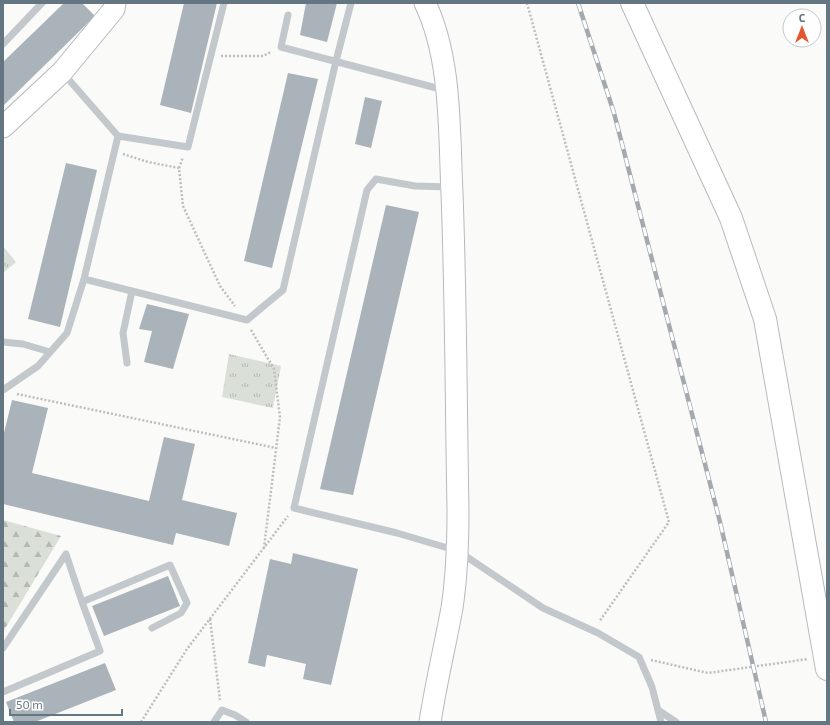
<svg xmlns="http://www.w3.org/2000/svg" width="830" height="725" viewBox="0 0 830 725" font-family="'Exo 2',sans-serif">
<defs>
<pattern id="grass-tufts" width="24" height="20" patternUnits="userSpaceOnUse"><rect width="24" height="20" fill="#dadfd7"/><path d="M3 7l-1-3M5 7V3M7 7l1-3M15 17l-1-3M17 17v-4M19 17l1-3" fill="none" stroke="#b4b9b4"/></pattern>
<pattern id="forest-firs" width="22" height="20" patternUnits="userSpaceOnUse"><rect width="22" height="20" fill="#dadfd7"/><path d="M5 1l3.5 6h-7zM16 11l3.5 6h-7z" fill="#b4b9b4"/></pattern>
</defs>
<rect width="100%" height="100%" fill="#fafaf8"/>
<!-- grass -->
<path fill="url(#grass-tufts)" d="M3 246 16 262 3 273Z
M229 354 281 366 273 408 222 397Z"/>
<!-- forest -->
<path fill="url(#forest-firs)" d="M3 520 61 536 3 632Z"/>
<!-- building -->
<path fill="#aab3b9" d="M64 3H82L95 16 3 106V62Z
M184 3H217L191 113 160 105Z
M306 3H337L327 42 300 35Z
M288 73 318 79 272 268 244 261Z
M365 97 382 101 371 148 355 144Z
M66 163 97 170 60 327 28 319Z
M386 205 419 212 353 495 320 489Z
M147 304 189 314 173 369 144 362 152 331 139 329Z
M12 400 48 408 32 473 149 501 164 437 195 444 182 500 237 513 229 546 176 533 173 545 3 504V437Z
M293 553 358 569 331 685 303 679 306 664 267 655 265 667 248 663 270 559 291 564Z
M168 576 180 606 104 636 92 606Z
M105 663 116 690 35 722H14L6 702Z"/>
<g fill="none" stroke-linecap="round" stroke-linejoin="round">
<!-- secondary casing -->
<g stroke="#b3babf" stroke-width="23">
<path id="secondary" d="M425 3C452 59 449 133 452 193 456 299 456 404 458 510 458 543 457 575 452 608 445 646 436 683 430 722
M3 127 62 72 114 9 115 3"/>
</g>
<!-- primary casing -->
<g stroke="#b5babe" stroke-width="24">
<path id="primary" d="M632 3 731 218 765 319 827 669"/>
</g>
<!-- path -->
<path stroke="#bbbfc2" stroke-width="2.5" stroke-dasharray="2 2" stroke-linecap="butt" d="M527 3 669 522 599 622
M221 56H263L271 52
M123 154 148 162 179 168 183 206 220 286 235 306
M179 168 183 157
M251 330 274 369 280 417 264 548
M17 394 276 448
M210 619 220 700
M651 660 708 673 808 659
M141 722 187 649 288 516"/>
<!-- lane -->
<path stroke="#c3c8cc" stroke-width="7" d="M288 15 281 47 444 90
M3 44 42 3
M63 73 118 136 84 279 247 320 283 290 336 61 351 3
M118 136 188 147 224 3
M450 187 415 186 376 179 367 190 294 508 397 533 458 551 543 608 598 633 639 657 652 687 661 722
M3 342 23 344 50 352
M127 363 123 333 132 291
M3 390 38 366 67 333 84 279
M3 648 66 554 82 602
M3 692 100 651 82 602 170 565 187 603 181 613 152 628
M658 710 676 722
M214 722 222 710 235 715 246 722"/>
<!-- secondary -->
<use href="#secondary" stroke="#fff" stroke-width="21"/>
<!-- primary -->
<use href="#primary" stroke="#fff" stroke-width="22"/>
<!-- rail casing -->
<g stroke="#a2aab0" stroke-width="4.5">
<path id="rail" d="M578 3 614 113 720 522 766 722"/>
</g>
<!-- rail -->
<use href="#rail" stroke="#fff" stroke-width="3" stroke-dasharray="9" stroke-linecap="butt"/>
</g>
<!-- border -->
<rect width="830" height="725" fill="none" stroke="#657683" stroke-width="8"/>
<!-- north arrow -->
<g transform="translate(802 28)"><circle r="19" fill="#ffffff" stroke="#c1c8cd"/>
<path d="M0-3L7 15L0 10L-7 15Z" fill="#e4572e"/>
<text y="-6" font-size="11" font-weight="bold" text-anchor="middle" fill="#657683">С</text>
</g>
<!-- scale -->
<path d="M10 709v6h112v-6" fill="none" stroke="#657683" stroke-width="2"/>
<text x="16" y="709" font-size="12" fill="#657683" stroke="#ffffff" stroke-width="3" paint-order="stroke">50 m</text>
</svg>
